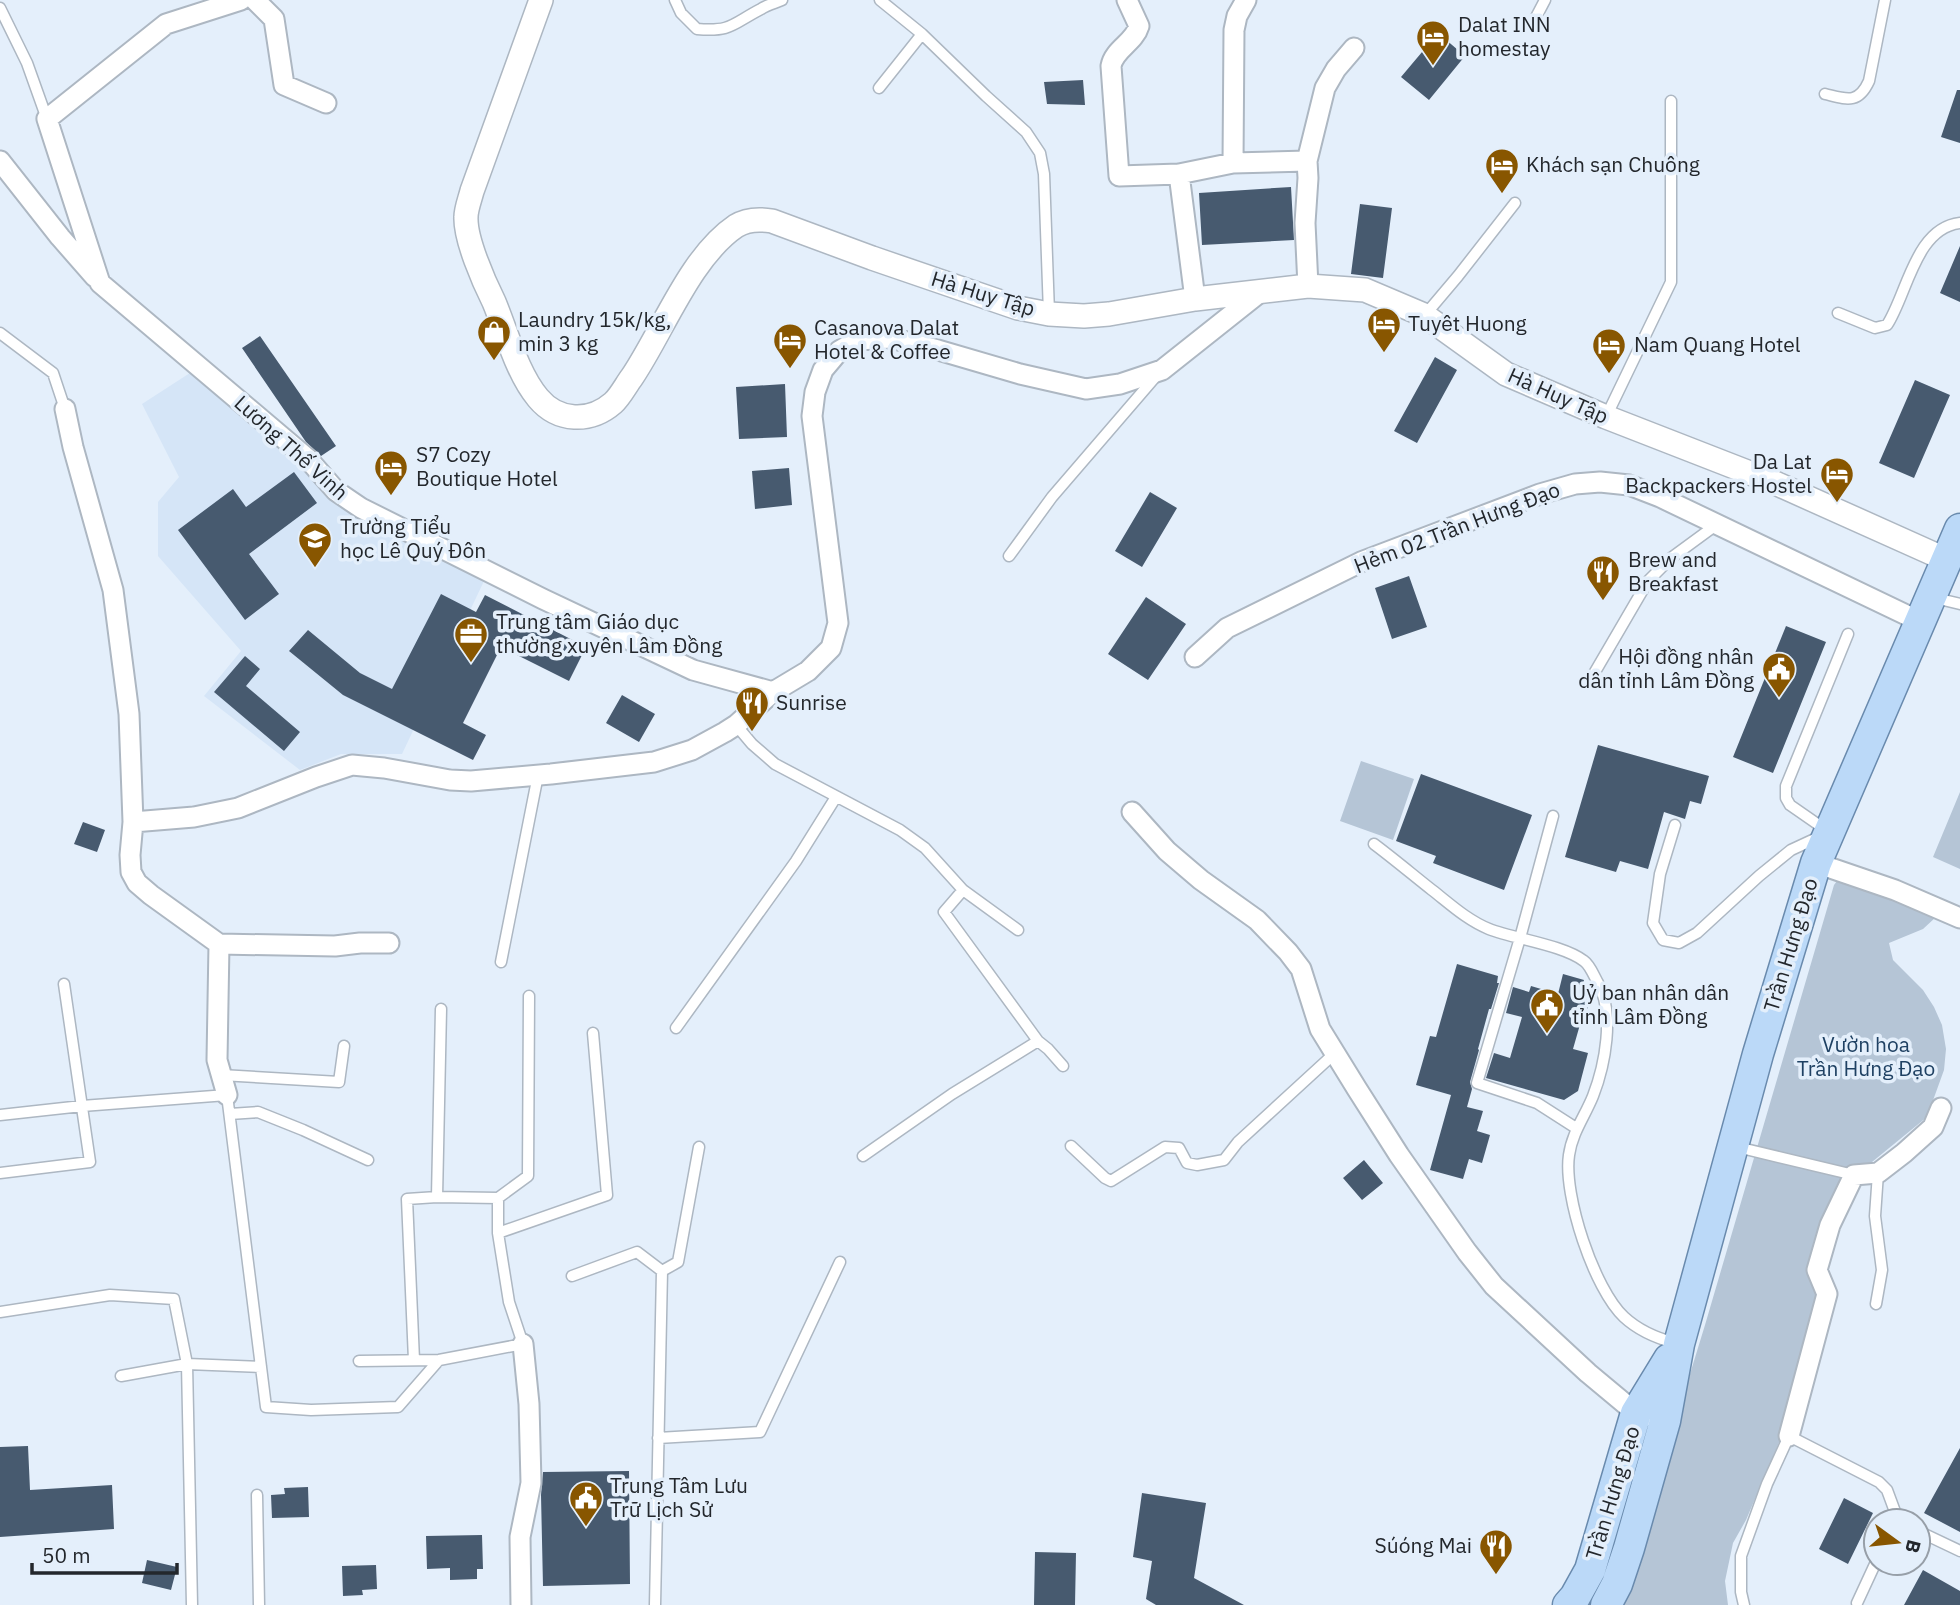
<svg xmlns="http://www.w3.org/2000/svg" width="1960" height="1605" viewBox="0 0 1960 1605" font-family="'IBM Plex Sans',sans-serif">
<rect width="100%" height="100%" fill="#e4effb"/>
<!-- built -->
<path fill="#d5e5f7" d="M193 371 358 513 484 581 402 754H341L300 770 204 696 241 651 158 556V502L179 477 142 404Z"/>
<!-- green -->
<path fill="#b5c5d6" d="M1361 761 1414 779 1393 840 1340 821Z
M1960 792V869L1933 857Z
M1840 877 1936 917 1923 929 1889 943 1893 960 1923 990 1934 1007 1942 1025 1946 1049 1944 1070 1927 1117 1872 1162 1837 1185 1813 1256 1821 1294 1784 1431 1746 1520 1733 1543 1725 1581 1728 1605H1616L1625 1586 1705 1325 1834 885Z"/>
<!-- building -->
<path fill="#475a6f" d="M1438 33 1465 56 1429 100 1401 77Z
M1083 80 1085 105 1047 104 1044 82Z
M1957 90H1960V143L1941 137Z
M1291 187 1294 240 1202 245 1199 193Z
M1360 204 1392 208 1383 278 1351 274Z
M1960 246V302L1940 293Z
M260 336 336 446 321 456 306 442 242 348Z
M1435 357 1457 370 1417 443 1394 431Z
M1915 380 1950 395 1914 478 1879 463Z
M785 384 787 437 739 439 736 387Z
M789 468 792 505 755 509 752 471Z
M294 472 317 503 249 554 279 594 245 620 178 530 233 489 246 507Z
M1150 492 1177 508 1142 567 1115 551Z
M1409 576 1427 627 1392 639 1375 588Z
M441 594 476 612 485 595 586 647 569 681 501 647 463 723 486 735 473 760 343 695 289 651 308 630 360 673 392 689Z
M1146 597 1186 624 1148 680 1108 654Z
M1786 626 1826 642 1773 773 1733 757Z
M245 656 260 669 246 686 300 732 284 751 214 692Z
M622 695 655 714 639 742 606 723Z
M1598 745 1709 776 1701 804 1690 801 1685 819 1664 812 1648 869 1620 861 1616 872 1565 857Z
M1421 774 1532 815 1504 890 1433 863 1436 856 1396 841Z
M83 822 105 830 97 852 74 844Z
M1457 964 1498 976 1497 983H1499L1491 1009H1489L1478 1049 1479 1050 1470 1082 1472 1089 1467 1107 1483 1111 1477 1131 1490 1135 1482 1163 1469 1159 1463 1179 1430 1170 1451 1095 1416 1085 1430 1036 1436 1037Z
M1563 974 1584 980 1581 992 1589 1003 1583 1022 1581 1021 1573 1049 1588 1053 1578 1091 1564 1100 1486 1078 1494 1053 1510 1058 1522 1017 1506 1013 1513 987 1529 992 1531 986 1558 994Z
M1364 1160 1383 1183 1362 1200 1343 1178Z
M28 1446 30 1490 112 1485 114 1529 0 1537V1447Z
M1960 1448V1532L1924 1513Z
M629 1471 630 1584 543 1586 541 1495 543 1472Z
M308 1487 309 1517 272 1518 271 1495 285 1494 284 1488Z
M1142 1493 1206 1503 1194 1578 1244 1605H1156L1146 1599 1152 1561 1133 1557Z
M1844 1498 1873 1513 1848 1564 1819 1549Z
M482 1535 483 1569H477V1579L450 1580V1568L427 1569 426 1536Z
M1035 1552 1076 1553 1075 1605H1034Z
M147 1560 177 1567 171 1590 142 1583Z
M376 1565 377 1589 362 1590 363 1595 343 1596 342 1566Z
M1923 1570 1960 1591V1605H1904Z"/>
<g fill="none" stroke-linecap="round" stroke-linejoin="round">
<!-- service casing -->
<g stroke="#adb7c2" stroke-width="13">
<path id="service" d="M675 0 681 13 697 29C732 32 732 24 761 9 767 5 775 3 782 0
M880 0 922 34 986 96 1026 132 1040 153 1044 174 1049 313
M0 8 27 63 47 119
M1534 21 1545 0
M879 88 922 34
M1825 94C1846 99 1858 105 1869 81L1885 0
M1838 313 1875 328 1887 325C1907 295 1915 228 1960 223
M1425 315 1458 276 1515 203
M0 333 53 373 65 409
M1606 417 1671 282V101
M1009 556 1052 497 1157 375
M1935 598 1960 604
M1592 677 1648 581 1671 558 1716 525
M736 725 752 744 775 764 900 830 925 848 963 890 944 912 1038 1041 1048 1049 1063 1066
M1553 816 1520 938 1477 1083 1537 1103 1576 1128
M1675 825 1660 874 1653 923 1663 940 1679 943 1697 933 1759 876 1791 850 1819 837
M1826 830 1790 805 1786 798V786L1848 634
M1374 844C1394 859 1413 875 1432 890 1450 904 1467 920 1489 929 1515 939 1563 945 1584 961 1590 965 1594 976 1598 983 1615 1014 1605 1065 1593 1096 1585 1116 1572 1133 1569 1155 1563 1195 1594 1289 1624 1317 1638 1330 1656 1338 1675 1343
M963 890 1018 930
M501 962 538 775
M441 1009 437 1197 498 1198 528 1176 529 996
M676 1028 796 861 836 797
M221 1075 339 1082 344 1046
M230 1114 258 1112 303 1130 368 1160
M0 1115 82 1106 227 1095 266 1407 311 1410 398 1407 439 1360
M1071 1146 1105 1178 1111 1181 1165 1147 1179 1148 1187 1163 1197 1165 1224 1160 1238 1142 1335 1053
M1737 1147 1854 1175
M863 1156 952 1094 1038 1041
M0 1173 90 1162 64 984
M498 1233 607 1195 593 1033
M572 1276 637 1252 662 1271
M1876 1304 1882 1270 1875 1216 1878 1173
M0 1312 110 1295 174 1299 187 1364 192 1605
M414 1360 407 1199 437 1197
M359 1361 439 1360 523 1344 509 1302 498 1233V1198
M121 1376 187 1364 261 1367
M658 1438 760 1432 840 1262
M257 1495 259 1605
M1918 1531 1960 1551
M1857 1603 1876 1562
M655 1605 662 1271 678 1262 699 1147
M1744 1605 1741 1592V1556L1767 1484 1789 1436 1879 1482 1887 1490 1897 1517"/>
</g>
<!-- minor casing -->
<g stroke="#adb7c2" stroke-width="23">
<path id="minor" d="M241 0 166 24 47 119 100 283 308 459 336 491 361 508 543 599 693 670 773 692
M255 0 274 19 284 85 326 103
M1127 0 1139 26C1134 43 1114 49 1111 66L1119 176 1179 174 1233 163 1234 30 1237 16 1246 0
M0 161 60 237 95 277
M1233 163 1307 161
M1179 174 1195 299
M1308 286 1305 223 1308 178 1307 161 1325 88 1336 69 1354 48
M65 409 73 447 113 590 129 714 133 822 130 855 131 872 137 883 151 895 219 944 335 946 360 943H389
M1195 657 1227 628 1361 562 1540 494 1575 484 1600 482 1629 485 1660 497 1921 622
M1132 812 1167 851 1201 880 1257 920 1288 952 1301 969 1320 1029 1357 1089 1399 1155 1467 1252 1494 1286 1588 1373 1636 1413 1647 1416
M133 822 194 817 238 808 316 777 352 765 384 768 450 780 471 781 551 774 654 762 692 750 725 732 736 725 773 692 808 671 831 648 838 623 812 416 815 392 823 370 839 351 858 340 891 338 938 350 1020 374 1086 389 1120 384 1162 370 1259 293
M1816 863 1895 890 1960 918
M219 944 217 1060 227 1095
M1789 1436 1827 1294 1817 1270 1830 1225 1854 1175 1878 1173 1904 1153 1933 1127 1941 1108
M521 1605 520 1537 531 1483 529 1404 523 1344"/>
</g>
<!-- tertiary casing -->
<g stroke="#adb7c2" stroke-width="26">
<path id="tertiary" d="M541 0 472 191C470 199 466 209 466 217 465 239 484 282 494 302 507 333 517 373 538 398 558 422 590 423 613 403 620 397 626 385 632 377 663 331 690 257 736 226 747 219 760 219 772 221L872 258 1018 308 1049 314 1084 316 1109 314 1195 299 1308 286 1365 290 1424 315 1506 374 1606 417 1773 482 1947 560"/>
</g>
<!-- primary casing -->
<g stroke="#698aad" stroke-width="33">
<path id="primary" d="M1568 1605 1575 1597 1590 1570 1636 1413 1669 1359
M1606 1605 1617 1584 1629 1548 1665 1421 1679 1344 1758 1054 1816 863 1960 529"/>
</g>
<!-- service -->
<use href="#service" stroke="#fff" stroke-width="10"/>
<!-- minor -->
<use href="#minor" stroke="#fff" stroke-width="19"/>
<!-- tertiary -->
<use href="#tertiary" stroke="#fff" stroke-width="23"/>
<!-- primary -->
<use href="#primary" stroke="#bbd9f8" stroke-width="30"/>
</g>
<!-- icons -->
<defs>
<g id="hotel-pin" transform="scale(1.75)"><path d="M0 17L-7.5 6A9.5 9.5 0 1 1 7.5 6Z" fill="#885600" stroke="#e4effb"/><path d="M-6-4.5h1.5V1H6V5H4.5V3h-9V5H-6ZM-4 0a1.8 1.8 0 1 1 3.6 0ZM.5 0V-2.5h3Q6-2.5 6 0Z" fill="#fff"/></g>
<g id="shop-pin" transform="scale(1.75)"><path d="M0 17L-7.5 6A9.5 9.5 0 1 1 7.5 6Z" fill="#885600" stroke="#e4effb"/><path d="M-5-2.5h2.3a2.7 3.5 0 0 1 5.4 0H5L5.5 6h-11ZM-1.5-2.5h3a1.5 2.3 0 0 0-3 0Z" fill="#fff"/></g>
<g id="school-pin" transform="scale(1.75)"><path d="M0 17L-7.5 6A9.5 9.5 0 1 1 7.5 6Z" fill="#885600" stroke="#e4effb"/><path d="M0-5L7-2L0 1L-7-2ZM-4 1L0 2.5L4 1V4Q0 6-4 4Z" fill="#fff"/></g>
<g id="restaurant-pin" transform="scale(1.75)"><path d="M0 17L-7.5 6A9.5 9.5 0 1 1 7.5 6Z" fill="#885600" stroke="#e4effb"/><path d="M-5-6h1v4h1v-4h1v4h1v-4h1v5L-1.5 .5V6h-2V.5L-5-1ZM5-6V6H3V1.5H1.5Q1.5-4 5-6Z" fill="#fff"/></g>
<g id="office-pin" transform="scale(1.75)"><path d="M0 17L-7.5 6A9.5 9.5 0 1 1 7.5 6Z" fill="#885600" stroke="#e4effb"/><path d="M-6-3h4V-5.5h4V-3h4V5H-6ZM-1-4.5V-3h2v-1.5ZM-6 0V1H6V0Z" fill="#fff"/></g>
<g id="civic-pin" transform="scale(1.75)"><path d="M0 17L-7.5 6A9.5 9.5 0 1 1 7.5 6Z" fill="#885600" stroke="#e4effb"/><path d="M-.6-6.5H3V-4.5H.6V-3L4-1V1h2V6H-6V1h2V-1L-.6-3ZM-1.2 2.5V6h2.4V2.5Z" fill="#fff"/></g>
</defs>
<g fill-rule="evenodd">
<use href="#hotel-pin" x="1433" y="37"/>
<use href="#hotel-pin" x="1502" y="165"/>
<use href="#hotel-pin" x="1384" y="324"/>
<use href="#shop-pin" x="494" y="332"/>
<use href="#hotel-pin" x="790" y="340"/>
<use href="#hotel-pin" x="1609" y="345"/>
<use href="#hotel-pin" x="391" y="467"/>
<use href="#hotel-pin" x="1837" y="474"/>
<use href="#school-pin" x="315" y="539"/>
<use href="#restaurant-pin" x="1603" y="572"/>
<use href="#office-pin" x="471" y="634"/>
<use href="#civic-pin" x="1779" y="669"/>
<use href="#restaurant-pin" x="752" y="703"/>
<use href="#civic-pin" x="1547" y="1005"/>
<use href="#civic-pin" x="586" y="1498"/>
<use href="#restaurant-pin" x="1496" y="1546"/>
</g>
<g text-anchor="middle" stroke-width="7" stroke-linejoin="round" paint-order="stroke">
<!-- poi labels -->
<g font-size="21" fill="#23272c" stroke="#e4effb" text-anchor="start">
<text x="1458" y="32">Dalat INN<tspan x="1458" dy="24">homestay</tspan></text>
<text x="1526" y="172">Khách sạn Chuông</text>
<text x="518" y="327">Laundry 15k/kg,<tspan x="518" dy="24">min 3 kg</tspan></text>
<text x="1408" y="331">Tuyêt Huong</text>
<text x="814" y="335">Casanova Dalat<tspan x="814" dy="24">Hotel &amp; Coffee</tspan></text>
<text x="1634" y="352">Nam Quang Hotel</text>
<text x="416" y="462">S7 Cozy<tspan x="416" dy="24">Boutique Hotel</tspan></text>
<text x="1812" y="469" text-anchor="end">Da Lat<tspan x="1812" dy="24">Backpackers Hostel</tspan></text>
<text x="340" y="534">Trường Tiểu<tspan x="340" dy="24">học Lê Quý Đôn</tspan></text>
<text x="1628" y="567">Brew and<tspan x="1628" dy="24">Breakfast</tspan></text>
<text x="496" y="629">Trung tâm Giáo dục<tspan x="496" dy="24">thường xuyên Lâm Đồng</tspan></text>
<text x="1754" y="664" text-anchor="end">Hội đồng nhân<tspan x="1754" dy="24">dân tỉnh Lâm Đồng</tspan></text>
<text x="776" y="710">Sunrise</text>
<text x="1572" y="1000">Uỷ ban nhân dân<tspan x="1572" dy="24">tỉnh Lâm Đồng</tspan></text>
<text x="610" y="1493">Trung Tâm Lưu<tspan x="610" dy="24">Trữ Lịch Sử</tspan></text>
<text x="1472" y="1553" text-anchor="end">Súóng Mai</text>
</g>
<!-- street labels -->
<g font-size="21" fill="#23272c" stroke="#e4effb">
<text transform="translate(983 294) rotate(17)" y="7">Hà Huy Tập</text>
<text transform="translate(1558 396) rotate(24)" y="7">Hà Huy Tập</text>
<text transform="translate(291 448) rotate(42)" y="7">Lương Thế Vinh</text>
<text transform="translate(1457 528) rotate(-21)" y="7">Hẻm 02 Trần Hưng Đạo</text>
<text transform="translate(1791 945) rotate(-73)" y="7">Trần Hưng Đạo</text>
<text transform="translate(1613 1493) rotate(-73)" y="7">Trần Hưng Đạo</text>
</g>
<!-- park labels -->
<g font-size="21" fill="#1f4163" stroke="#e4effb">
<text x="1866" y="1052">Vườn hoa<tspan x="1866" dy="24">Trần Hưng Đạo</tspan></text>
</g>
</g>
<!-- north arrow -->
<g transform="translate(1897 1542) rotate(105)"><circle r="33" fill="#e4effb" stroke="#979fa8" stroke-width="2"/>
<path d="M0-5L12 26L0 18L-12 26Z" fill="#885600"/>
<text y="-10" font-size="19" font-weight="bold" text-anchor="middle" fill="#23272c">B</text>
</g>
<!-- scale -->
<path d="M32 1563v10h145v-10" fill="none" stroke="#23272c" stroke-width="3.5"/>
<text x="42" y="1563" font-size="21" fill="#23272c" stroke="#e4effb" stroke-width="5" paint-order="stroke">50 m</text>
</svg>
